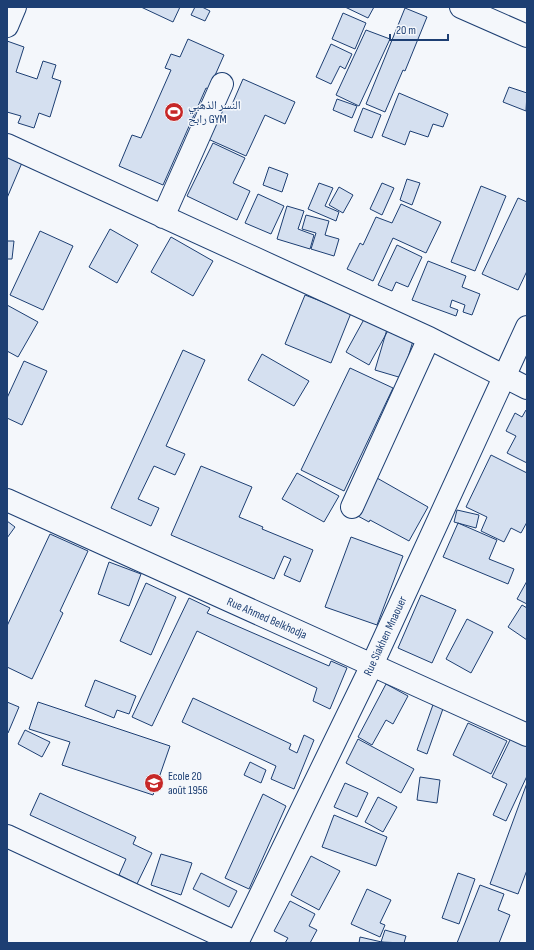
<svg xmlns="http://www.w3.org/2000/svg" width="534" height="950" viewBox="0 0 534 950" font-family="'Sofia Sans Condensed','Noto Naskh Arabic',sans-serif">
<rect width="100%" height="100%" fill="#f4f7fb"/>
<!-- building -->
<path fill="#d5e0f0" stroke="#1d3f73" d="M141 7H180L173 22Z
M195 7H202L210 11 205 21 191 15Z
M345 7H374L368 18Z
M405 8 427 17 405 71 403 70 385 112 366 104Z
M343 13 366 23 355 49 332 39Z
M366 30 390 39 359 106 336 95Z
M188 39 224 55 209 89 206 88 163 185 119 166 132 135 141 138 171 70 165 68 171 54 180 57Z
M7 41 24 47 16 72 37 79 43 61 56 65 52 78 61 81 50 117 39 113 34 128 18 123 21 116 7 112Z
M331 44 352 54 345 69 340 66 331 84 316 77Z
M243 79 295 102 285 124 265 115 246 156 208 139 223 106 230 109Z
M509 87 527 93 526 111 503 102Z
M399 93 448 114 443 127 433 124 428 137 410 131 405 145 382 136Z
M337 99 357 106 352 118 333 110Z
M363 108 381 115 372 138 354 131Z
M213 143 245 158 233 183 250 191 237 220 187 196Z
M7 151 24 158 7 198Z
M269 167 288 174 282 192 263 185Z
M407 179 420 183 412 205 400 200Z
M319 183 333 188 325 206 339 212 336 221 308 209Z
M382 183 394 188 382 215 370 209Z
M481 186 506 196 475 271 451 262Z
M339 187 353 195 343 213 329 205Z
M258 194 284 206 271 234 245 223Z
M518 198 527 202V271L518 290 482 274Z
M401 204 441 222 426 253 393 238 373 281 347 269 360 243 363 245 376 217 392 223Z
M287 206 304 211 298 229 314 235 310 249 277 239Z
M306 215 329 221 325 235 339 239 334 256 311 249 316 233 302 229Z
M110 229 138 245 117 283 89 267Z
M40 231 73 246 43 310 10 295Z
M171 237 213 261 193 296 151 272Z
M7 241H14L12 259H7Z
M397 245 422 257 408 287 396 282 392 291 378 285Z
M428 261 466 276 462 287 480 294 472 315 463 312 465 305 452 300 450 307 458 310 456 316 412 300Z
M305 295 351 313 331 363 285 344Z
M7 305 38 322 18 357 7 351Z
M368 312 391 325 369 365 346 352Z
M388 326 415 334 402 378 375 370Z
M183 350 205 360 166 446 185 454 175 475 154 466 138 499 159 508 151 526 111 508Z
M262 354 309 381 294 406 248 380Z
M24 361 47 371 22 425 7 418V398Z
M350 368 393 388 344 491 301 470Z
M526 410 527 411V463L507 453 516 436 506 431 515 413 522 417Z
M491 455 527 473V522L521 533 511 528 504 542 481 531 487 517 466 507Z
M201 466 252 487 239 517 263 527 262 529 313 550 300 582 284 575 291 559 284 556 274 579 171 535Z
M297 473 339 496 324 522 282 499Z
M377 478 428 507 409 541 370 520 369 522 356 515Z
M457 510 479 515 476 528 454 522Z
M7 521 15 527 7 538Z
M458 523 497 540 489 559 514 569 508 584 443 557Z
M50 534 88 551 60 611 63 613 32 679 7 667V626Z
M351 537 403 556 377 625 325 607Z
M109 562 141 574 129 606 98 594Z
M527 581V604L517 599Z
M146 583 176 597 151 655 120 641Z
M421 595 456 610 432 663 398 648Z
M189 598 210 608 207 613 329 666 331 661 347 668 330 709 313 701 317 688 197 631 152 726 132 717Z
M522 605 527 608V640L508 627Z
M467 619 493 632 471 673 446 659Z
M95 680 136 696 129 714 117 710 114 718 85 706Z
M386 684 408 696 393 724 386 720 372 745 358 737Z
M193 698 291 744 289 749 297 753 304 735 314 740 294 789 271 779 276 766 182 722Z
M435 699 445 703 427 754 417 750Z
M7 702 19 707 8 733 7 732Z
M38 702 170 746 153 795 62 765 70 742 29 729Z
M468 723 507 741 491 774 453 755Z
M25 730 50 742 42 757 18 744Z
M511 738 527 745V776L506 821 493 815 507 784 492 777Z
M358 739 414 769 401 793 346 763Z
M250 762 266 770 261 783 244 775Z
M420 777 440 780 437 803 417 800Z
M345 783 368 793 357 817 334 807Z
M527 783V870L518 894 490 884Z
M40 793 136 837 133 844 152 853 137 884 119 875 126 859 30 815Z
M263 794 286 806 249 889 225 878Z
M378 797 397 807 383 832 365 822Z
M334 815 387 837 376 866 322 847Z
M161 854 192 863 181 895 151 885Z
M311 856 340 871 319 910 291 895Z
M201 873 237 891 229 907 193 889Z
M458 873 475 879 459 924 442 918Z
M480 885 504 894 498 910 510 915 499 943H457Z
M367 889 391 900 380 923 385 925 380 937 351 924Z
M290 901 315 914 309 926 317 930 310 943H285L288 938 274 931Z
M385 930 406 936 404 943 381 942Z
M360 937 386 943H359Z"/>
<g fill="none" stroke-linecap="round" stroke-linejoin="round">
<!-- minor casing -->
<g stroke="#1d3f73" stroke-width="24">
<path id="minor" d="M461 7 527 36
M7 26 15 7
M7 145 429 338 527 388
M163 217 222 84
M7 500 527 735
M352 507 429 338
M7 836 237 943
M237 943 372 665 527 327"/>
</g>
<!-- minor -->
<use href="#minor" stroke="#f4f7fb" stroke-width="22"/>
</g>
<!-- icons -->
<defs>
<g id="stadium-disc" transform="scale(1)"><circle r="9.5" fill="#c62828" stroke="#f4f7fb"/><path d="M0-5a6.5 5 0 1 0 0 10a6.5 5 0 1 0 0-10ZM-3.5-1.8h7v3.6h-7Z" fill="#fff"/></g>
<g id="school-disc" transform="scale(1)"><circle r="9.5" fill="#c62828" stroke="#f4f7fb"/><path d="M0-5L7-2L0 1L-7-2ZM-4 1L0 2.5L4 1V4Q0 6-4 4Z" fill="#fff"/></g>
</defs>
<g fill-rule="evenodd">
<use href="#stadium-disc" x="174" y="112"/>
<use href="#school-disc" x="154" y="783"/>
</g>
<g text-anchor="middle" stroke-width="3" stroke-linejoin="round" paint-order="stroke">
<!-- poi labels -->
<g font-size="12" fill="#1d3f73" stroke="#f4f7fb" text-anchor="start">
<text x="188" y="109">النسر الذهبي<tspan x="188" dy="14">رابح GYM</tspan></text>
<text x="168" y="780">Ecole 20<tspan x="168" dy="14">août 1956</tspan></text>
</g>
<!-- street labels -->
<g font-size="12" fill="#1d3f73" stroke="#f4f7fb">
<text transform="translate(267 618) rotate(24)" y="4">Rue Ahmed Belkhodja</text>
<text transform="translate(385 636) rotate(-65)" y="4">Rue Siakhen Mnaouer</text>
</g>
</g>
<!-- border -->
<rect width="534" height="950" fill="none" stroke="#1d3f73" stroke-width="16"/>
<!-- scale -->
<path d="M390 34v6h58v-6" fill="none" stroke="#1d3f73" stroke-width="2"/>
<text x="396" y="34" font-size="12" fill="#1d3f73" stroke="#f4f7fb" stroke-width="3" paint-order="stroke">20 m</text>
</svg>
